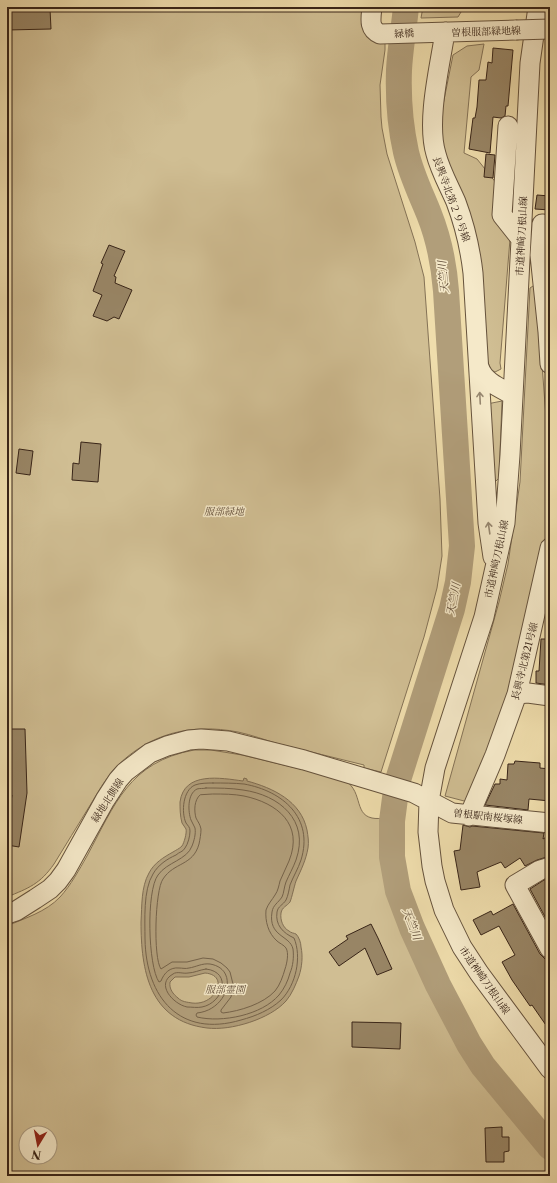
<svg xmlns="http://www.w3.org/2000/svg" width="557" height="1183" viewBox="0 0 557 1183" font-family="'Libre Caslon Text','Noto Serif JP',serif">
<rect width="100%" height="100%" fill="#efddac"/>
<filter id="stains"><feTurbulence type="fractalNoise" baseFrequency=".005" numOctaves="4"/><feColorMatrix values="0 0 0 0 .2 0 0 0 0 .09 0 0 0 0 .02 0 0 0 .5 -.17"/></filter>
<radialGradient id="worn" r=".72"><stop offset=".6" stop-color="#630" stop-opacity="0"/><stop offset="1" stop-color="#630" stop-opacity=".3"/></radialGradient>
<!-- green -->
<path fill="#d0be93" stroke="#847256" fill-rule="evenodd" d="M7 7H363L385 41V50L380 85 381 117 382 128 387 154 415 242 424 277 440 499 442 556 437 588 424 637 381 772 364 768V765C336 758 307 751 279 744 265 740 252 735 238 732 191 723 150 733 116 767 105 779 97 794 89 807 77 826 66 845 54 864 40 884 29 888 7 897Z
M423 7H464L458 17 421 18Z
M484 44 479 70 471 77 464 153 477 159 497 184 510 239 500 363 501 369 495 372 491 370 486 357 444 163 440 120 453 55 467 46Z
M536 284 550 471V518L511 693 468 802 445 796 499 602 508 564 520 482 530 288Z
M502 401 499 478 496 481 491 477 487 404Z
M194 750H211L242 755 342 779C364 789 353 814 372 818 376 819 380 818 385 819L384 858 387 879 390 892 400 921 431 988 446 1018 478 1076 550 1162V1176H7V926C25 918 46 912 60 897 71 885 79 870 87 856 115 804 129 762 194 750ZM26 1133H50V1157H26Z"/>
<!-- water -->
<path fill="#b19e7a" stroke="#816e53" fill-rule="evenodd" d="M244 778 247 779V781C273 788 301 801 307 830 308 836 309 842 308 848 306 860 301 870 296 881 294 887 292 897 290 902 287 906 282 907 281 913 280 920 283 928 289 931 291 933 294 933 296 934 299 937 301 943 301 947 303 956 302 967 299 976 296 984 292 994 286 1001 270 1019 231 1031 207 1028 149 1021 141 970 141 922 142 906 141 887 149 873 154 863 164 857 173 852 176 850 179 849 182 846 184 843 187 833 186 829 185 827 183 825 182 823 180 816 180 808 180 802 184 771 221 778 243 781ZM205 973C230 975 216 1006 192 1003 187 1002 182 1002 178 998 173 994 169 989 170 982L175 977H189Z"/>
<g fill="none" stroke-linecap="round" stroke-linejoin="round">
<!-- shore -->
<path stroke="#756249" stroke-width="1" d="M213 783C223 783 234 783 244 784 283 791 314 818 301 860 298 869 293 877 290 885 289 890 288 896 286 900 283 905 278 906 277 912 275 925 283 933 294 938 302 957 296 985 281 1000 270 1010 256 1016 241 1020 180 1038 146 998 145 939 145 920 143 890 153 874 158 865 167 859 176 855 179 852 183 852 185 848 188 844 190 836 190 831 190 827 188 826 186 823 181 812 183 790 195 785 200 783 208 783 213 783Z
M206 788C218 788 231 788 243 790 279 795 310 820 296 860 293 868 289 875 286 882 284 887 284 893 282 897 278 903 273 905 272 912 268 937 290 935 293 949 294 957 293 966 290 973 288 981 284 989 279 995 262 1015 222 1023 197 1017L196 1015 197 1013C228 1010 240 969 210 964 202 963 196 967 189 968 186 969 182 968 179 968 170 967 164 973 161 981L159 982C148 966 146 891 158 875 167 862 187 860 192 846 194 841 196 834 195 828 194 825 192 823 191 820 188 812 187 794 197 789 200 788 203 789 206 788Z
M213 794C223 794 234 794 244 796 277 803 304 824 289 861 286 868 283 874 280 881 279 885 278 891 275 895 272 900 268 904 266 910 265 921 268 933 277 941 279 943 284 945 286 948 289 953 287 963 285 969 283 976 280 985 275 991 263 1004 240 1011 223 1013L221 1012V1010L231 997 233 984 230 972 227 968 221 963 213 959 203 958 187 962H172L161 969C153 958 155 890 163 879 174 862 193 866 199 844 200 839 201 834 201 829 200 824 198 822 196 818 194 811 194 800 200 795Z
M206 969C233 972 223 1003 202 1007 197 1008 192 1007 187 1007 173 1004 155 984 173 974 177 971 183 974 188 973 194 973 199 970 206 969Z"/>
<!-- river -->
<path stroke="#b19e7a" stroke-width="26" d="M406 7C404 28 400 49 399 70 398 98 400 125 406 152 411 174 421 194 429 214 439 239 444 265 446 291L462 546 458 582 452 609 397 783 392 821V857L398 891 412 928 438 985 469 1044 483 1066 550 1147"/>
</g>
<!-- building -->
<path fill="#988565" stroke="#392518" d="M50 9 51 29 7 30V10Z
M493 48 513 50 508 106H506L505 116 501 118 493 117 490 153 469 149 473 118H475L477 107 479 80H486L488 62 492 63Z
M486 154 495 155 493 178 484 177Z
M537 195 550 196V210L535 209Z
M109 245 125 251 114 276 116 277 115 283 132 290 119 319 114 317 107 321 93 316 102 295 93 291 103 264 101 263Z
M81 442 101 444 98 482 72 480 73 463 79 464Z
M19 449 33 451 30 475 16 473Z
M541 639H550V685L536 683V671H539Z
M7 729H25L27 793 19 847 7 845V829L12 795H7Z
M515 761 540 763V768L550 769V801L529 799 528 810 485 805 495 784H500V779L507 780 508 764H514Z
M463 825 470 827 472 826 544 833 543 839 550 835V856L537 860 525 866 520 858 505 868 501 862 477 872 480 887 461 890 454 851 460 850Z
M550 878V926L530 889 544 880Z
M513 904 540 954 545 959 550 960V1031L532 1005 530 1006 512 980 502 962 515 955 499 926 481 935 473 920 491 911 493 915Z
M371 924 378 938 392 969 377 975 365 948 339 966 329 952 348 939 346 936Z
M352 1022 401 1023 400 1049 352 1047Z
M502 1127V1137H509V1151L504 1152V1162H486L485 1128Z"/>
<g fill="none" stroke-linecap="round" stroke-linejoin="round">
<!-- minor casing -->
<g stroke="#66533d" stroke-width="21">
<path id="minor" d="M372 7C371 18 368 29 380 34L516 30
M538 7 530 63 510 455 505 523 484 617 435 768 429 801 428 832 432 866 435 881 444 910 462 947 479 973 550 1069
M445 32C440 66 426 121 436 154 440 170 449 186 456 202 465 226 470 247 473 273L488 523 493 557
M508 126 502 215 521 239
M550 225 542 224 540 255 548 332 550 364
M479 367C484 382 500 388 513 395
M517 694 528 693 550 696
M469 816 495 755 517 694 550 548
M550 867 540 870 515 885 550 949
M7 914 16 911 35 899 50 889 58 881 66 870 105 800 118 780 125 772 150 753 167 746 189 740 201 739 228 741 304 760 414 793 452 813 550 823"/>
</g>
<!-- minor -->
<use href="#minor" stroke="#f5e9c9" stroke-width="19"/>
<!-- minor-bridge casing -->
<g stroke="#66533d" stroke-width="21" stroke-linecap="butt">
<path id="minor-bridge" d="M516 30 550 29"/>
</g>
<!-- minor-bridge -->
<use href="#minor-bridge" stroke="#f5e9c9" stroke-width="19"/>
</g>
<!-- one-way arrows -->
<defs><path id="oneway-shaft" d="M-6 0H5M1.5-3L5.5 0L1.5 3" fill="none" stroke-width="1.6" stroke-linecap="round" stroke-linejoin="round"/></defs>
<g stroke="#978770">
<use href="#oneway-shaft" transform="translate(480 398) rotate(-93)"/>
<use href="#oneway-shaft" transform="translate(489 528) rotate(-98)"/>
</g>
<g text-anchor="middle" stroke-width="3" stroke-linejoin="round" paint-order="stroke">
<!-- street labels -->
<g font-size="10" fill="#392518" stroke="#f5e9c9">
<text transform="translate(486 31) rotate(-2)" y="4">曽根服部緑地線</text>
<text transform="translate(404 33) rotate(-3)" y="4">緑橋</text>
<text transform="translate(452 199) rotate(70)" y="4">長興寺北第２９号線</text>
<text transform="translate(521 236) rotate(-87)" y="4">市道神崎刀根山線</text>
<text transform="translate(496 559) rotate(-78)" y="4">市道神崎刀根山線</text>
<text transform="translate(524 661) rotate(-76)" y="4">長興寺北第21号線</text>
<text transform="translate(107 800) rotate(-57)" y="4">緑地北側線</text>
<text transform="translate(488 816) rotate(6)" y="4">曽根駅南桜塚線</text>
<text transform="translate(485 980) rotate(55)" y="4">市道神崎刀根山線</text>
</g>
<!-- park labels -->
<g font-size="10" font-style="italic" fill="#5f4b37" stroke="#f5e9c9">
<text x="224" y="515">服部緑地</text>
<text x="225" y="993">服部霊園</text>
</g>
<!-- water labels -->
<g font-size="11" font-style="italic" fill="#5d4935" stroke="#f5e9c9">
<text transform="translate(443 277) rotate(-95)" y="4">天竺川</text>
<text transform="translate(453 599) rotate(-79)" y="4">天竺川</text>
<text transform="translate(412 924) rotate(69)" y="4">天竺川</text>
</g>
</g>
<!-- margin -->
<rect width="557" height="1183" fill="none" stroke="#efddac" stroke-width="24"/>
<rect x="8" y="8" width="541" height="1167" fill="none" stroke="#392518" stroke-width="2"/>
<rect x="12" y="12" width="533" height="1159" fill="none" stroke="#392518"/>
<!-- north arrow -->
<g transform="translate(38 1145) rotate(190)"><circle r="19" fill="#f5e9c9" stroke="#aa9b82"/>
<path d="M0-3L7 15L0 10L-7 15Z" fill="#8f2418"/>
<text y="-6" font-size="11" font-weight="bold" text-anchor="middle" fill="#392518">N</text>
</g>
<rect width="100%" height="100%" filter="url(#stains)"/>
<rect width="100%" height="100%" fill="url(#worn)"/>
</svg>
